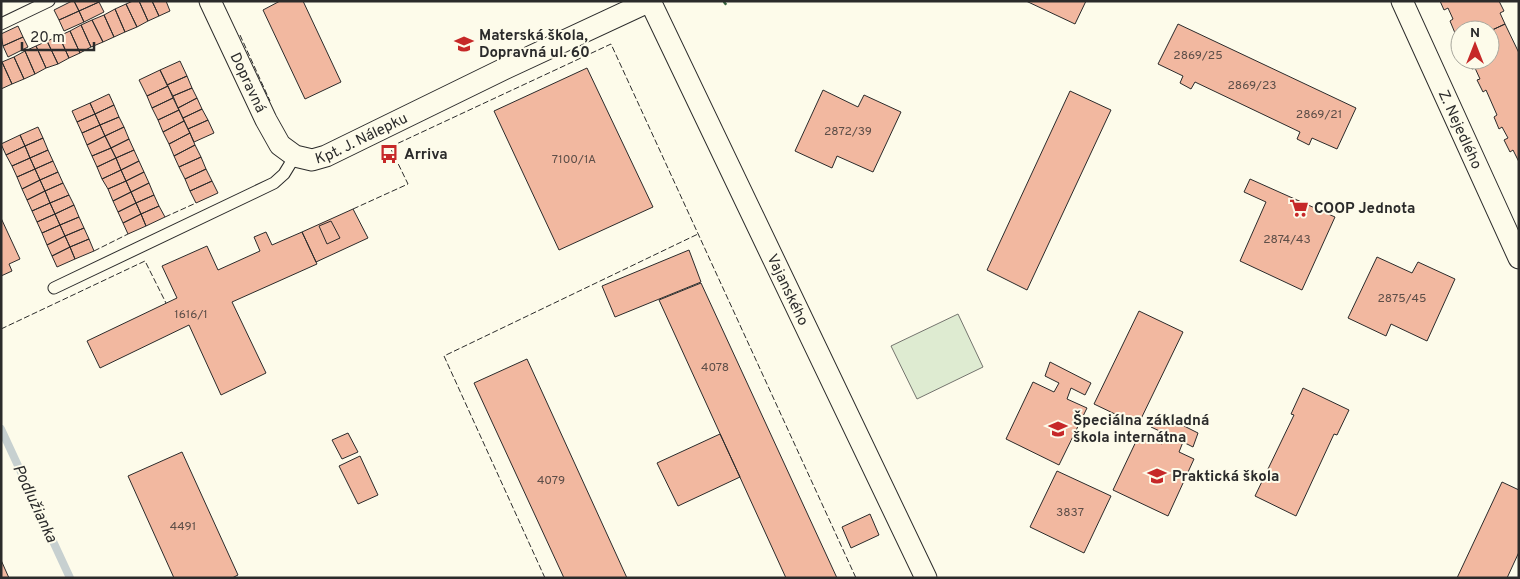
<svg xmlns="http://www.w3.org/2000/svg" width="1520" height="579" viewBox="0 0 1520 579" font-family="Overpass,sans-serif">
<rect width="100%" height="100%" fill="#fdfbea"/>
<!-- green -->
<path fill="#deebd1" stroke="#74746e" d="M958 314 983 367 917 399 891 346Z"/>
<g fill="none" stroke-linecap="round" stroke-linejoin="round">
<!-- stream -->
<path stroke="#c7d0d0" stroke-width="8" d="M1 429 70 578"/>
</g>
<!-- building -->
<path fill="#f2b8a0" stroke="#2b2b2b" d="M72 1H74L79 11 59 20 54 10Z
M74 1H98L99 2 79 11Z
M133 1H139L148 21 137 27 126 4Z
M139 1H152L159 16 148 21Z
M152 1H166L170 11 159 16Z
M280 1H303L341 82 305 99 263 10Z
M1026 1H1086L1075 24Z
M1440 1H1499L1504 11 1500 13 1505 24 1490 31 1460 30V35L1458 32 1455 33 1450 21 1453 19 1448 8 1444 10Z
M99 2 104 12 84 22 79 11Z
M126 4 137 27 125 32 115 9Z
M115 9 125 32 114 37 104 15Z
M79 11 84 22 64 31 59 20Z
M104 15 114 37 103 42 92 20Z
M92 20 103 42 91 47 81 25Z
M1178 24 1356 108 1337 149 1312 138 1309 145 1297 139 1300 132 1195 82 1191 89 1180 83 1183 76 1158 64Z
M1505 24 1519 53V162L1513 150 1510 152 1504 140 1508 138 1502 127 1499 129 1494 117 1497 115 1486 90 1483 92 1477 80 1480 79 1475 68 1472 69 1467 60H1490V31Z
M81 25 91 47 80 53 70 31Z
M18 26 23 37 3 46 1 34Z
M70 31 80 53 69 58 59 36Z
M59 36 69 58 58 64 47 41Z
M23 37 28 47 8 57 3 46Z
M47 41 58 64 46 68 36 46Z
M36 46 46 68 35 74 25 51Z
M25 51 35 74 24 79 14 57Z
M14 57 24 79 12 84 2 62Z
M180 61 187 76 167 85 160 70Z
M1 62H2L12 84 1 89Z
M587 68 653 207 559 250 494 111Z
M160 70 168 86 147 96 139 80Z
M187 76 192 88 173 96 167 85Z
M168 86 173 98 152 108 147 96Z
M192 88 197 98 178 108 173 96Z
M823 90 858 107 864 95 901 112 873 172 837 156 832 168 795 151Z
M1070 91 1111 110 1027 290 987 270Z
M109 94 114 105 95 114 90 103Z
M173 98 179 110 158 120 152 108Z
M197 98 202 109 183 118 178 108Z
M90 103 95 114 77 122 72 111Z
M114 105 119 117 100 125 95 114Z
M202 109 208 120 188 129 183 118Z
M179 110 184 121 163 132 158 120Z
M95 114 100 125 82 133 77 122Z
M119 117 124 127 105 136 100 125Z
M208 120 214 133 194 142 188 129Z
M184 121 190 133 169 144 163 132Z
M100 125 105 136 87 145 82 133Z
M38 127 43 138 25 146 20 135Z
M124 127 129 139 111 148 105 136Z
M190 133 195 145 174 156 169 144Z
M20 135 25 146 6 155 1 144Z
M105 136 111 148 92 156 87 145Z
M43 138 48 150 30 158 25 146Z
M129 139 134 150 116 158 111 148Z
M195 145 201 157 179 167 174 156Z
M25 146 30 158 12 166 6 155Z
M111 148 116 158 97 167 92 156Z
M48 150 53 161 35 169 30 158Z
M134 150 139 161 121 170 116 158Z
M201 157 206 169 185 179 179 167Z
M30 158 35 169 17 177 12 166Z
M116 158 121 170 102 179 97 167Z
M53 161 58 172 40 180 35 169Z
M139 161 144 172 126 181 121 170Z
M35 169 40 180 22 189 17 177Z
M206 169 212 181 190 191 185 179Z
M121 170 126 181 108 189 102 179Z
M58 172 63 183 45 191 40 180Z
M144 172 149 183 131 192 126 181Z
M1250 179 1335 217 1302 290 1240 261 1266 202 1244 192Z
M40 180 45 191 27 200 22 189Z
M126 181 131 192 113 201 108 189Z
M212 181 218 193 196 203 190 191Z
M63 183 69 195 50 203 45 191Z
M149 183 154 195 136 203 131 192Z
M45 191 50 203 32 211 27 200Z
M131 192 136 203 118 212 113 201Z
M69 195 74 205 55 214 50 203Z
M154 195 159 206 141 214 136 203Z
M50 203 55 214 37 222 32 211Z
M136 203 141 214 123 223 118 212Z
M74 205 79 217 60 225 55 214Z
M159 206 165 217 146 226 141 214Z
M353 209 368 238 316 262 302 232Z
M55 214 60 225 42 233 37 222Z
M141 214 146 226 128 234 123 223Z
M79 217 84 228 65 236 60 225Z
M1 218 20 259 9 264 12 271 1 276Z
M331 221 340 238 327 244 319 226Z
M60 225 65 236 47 245 42 233Z
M84 228 89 239 70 247 65 236Z
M266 232 272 245 302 232 317 264 232 302 266 373 221 395 189 325 100 368 87 341 177 298 162 266 207 246 218 270 260 251 254 237Z
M65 236 70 247 52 256 47 245Z
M89 239 94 251 75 259 70 247Z
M70 247 75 259 57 267 52 256Z
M689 250 701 282 615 317 602 286Z
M1377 257 1412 273 1418 262 1455 279 1427 341 1391 324 1386 336 1348 318Z
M701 283 837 578H786L659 300Z
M1139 311 1183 332 1138 425 1094 404Z
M527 359 627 578H564L474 383Z
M1050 362 1091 383 1085 395 1071 388 1067 399 1087 408 1059 465 1006 439 1033 382 1054 392 1059 383 1045 376Z
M1303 388 1349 410 1337 435 1334 434 1296 516 1255 496 1294 415 1291 414Z
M1158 413 1198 433 1193 447 1183 442 1179 452 1194 459 1168 516 1113 490 1140 433 1162 444 1166 434 1151 427Z
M348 433 358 452 342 459 332 440Z
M720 434 740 477 678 506 657 463Z
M182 452 238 575 232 578H174L128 476Z
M360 456 378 495 358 504 339 466Z
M1057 471 1111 496 1084 553 1030 527Z
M1502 482 1519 490V552L1507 578H1457Z
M870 514 879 535 851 548 842 527Z
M1 560 9 578H1Z"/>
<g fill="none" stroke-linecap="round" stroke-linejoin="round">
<!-- service casing -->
<g stroke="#2b2b2b" stroke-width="13">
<path id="service" d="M1 24 49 1
M54 288 274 183 284 174 295 156"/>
</g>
<!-- minor casing -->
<g stroke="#2b2b2b" stroke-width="23">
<g id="minor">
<path id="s1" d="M210 1 266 120 280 145 295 156 312 160 326 156 506 68 650 1"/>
<path id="s2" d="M650 1 926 578"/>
<path id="s3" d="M1402 1 1519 258"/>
</g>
</g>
<!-- service -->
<use href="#service" stroke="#fdfbea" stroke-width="11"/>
<!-- minor -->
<use href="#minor" stroke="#fdfbea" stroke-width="21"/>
<!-- hedge -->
<path stroke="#34623c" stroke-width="4" stroke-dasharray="2.5 4" stroke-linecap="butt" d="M724 4 728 1"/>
<!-- fence -->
<path stroke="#2b2b2b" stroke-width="1" stroke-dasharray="6 2.5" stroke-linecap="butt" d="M240 35 270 101
M353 209 408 184 390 147 611 44 856 578
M165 217 196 203
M94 251 128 234
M1 329 145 261 166 303
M545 578 444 356 698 234"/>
</g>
<!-- icons -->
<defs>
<g id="school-bare" transform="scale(1.5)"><path d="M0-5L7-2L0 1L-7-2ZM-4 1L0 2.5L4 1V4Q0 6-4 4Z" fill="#c62828" stroke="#fdfbea" stroke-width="2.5" paint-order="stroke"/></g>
<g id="bus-bare" transform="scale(1.5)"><path d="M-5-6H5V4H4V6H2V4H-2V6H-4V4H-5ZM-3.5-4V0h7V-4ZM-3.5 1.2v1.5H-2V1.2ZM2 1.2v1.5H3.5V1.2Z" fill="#c62828" stroke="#fdfbea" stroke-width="2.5" paint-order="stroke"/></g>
<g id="supermarket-bare" transform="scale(1.5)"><path d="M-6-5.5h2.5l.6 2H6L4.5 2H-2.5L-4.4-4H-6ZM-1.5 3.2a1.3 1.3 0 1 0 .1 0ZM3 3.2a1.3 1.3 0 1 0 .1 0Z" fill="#c62828" stroke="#fdfbea" stroke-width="2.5" paint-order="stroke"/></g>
</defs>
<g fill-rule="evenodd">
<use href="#school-bare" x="464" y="44"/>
<use href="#bus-bare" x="389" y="154"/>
<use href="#supermarket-bare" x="1299" y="208"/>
<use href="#school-bare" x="1058" y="429"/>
<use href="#school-bare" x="1157" y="476"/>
</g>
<g text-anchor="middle" stroke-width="4" stroke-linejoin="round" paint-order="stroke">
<!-- number labels -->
<g font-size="12" fill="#5d4e48">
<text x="1198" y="59">2869/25</text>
<text x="1252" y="89">2869/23</text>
<text x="1319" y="118">2869/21</text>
<text x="848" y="135">2872/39</text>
<text x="574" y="163">7100/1A</text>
<text x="1287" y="243">2874/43</text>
<text x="1402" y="302">2875/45</text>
<text x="191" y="318">1616/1</text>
<text x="715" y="371">4078</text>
<text x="551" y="484">4079</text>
<text x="1070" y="516">3837</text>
<text x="183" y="530">4491</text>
</g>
<!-- poi labels -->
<g font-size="15" font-weight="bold" fill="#2b2b2b" stroke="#fdfbea" text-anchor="start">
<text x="479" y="40">Materská škola,<tspan x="479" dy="17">Dopravná ul. 60</tspan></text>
<text x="404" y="159">Arriva</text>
<text x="1314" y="213">COOP Jednota</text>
<text x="1073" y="425">Špeciálna základná<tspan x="1073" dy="17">škola internátna</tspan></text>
<text x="1172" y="481">Praktická škola</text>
</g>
<!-- street labels -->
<g font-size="15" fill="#2b2b2b" stroke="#fdfbea">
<text dy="5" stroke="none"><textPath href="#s1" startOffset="90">Dopravná</textPath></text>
<text dy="5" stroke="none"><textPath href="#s3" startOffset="141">Z. Nejedlého</textPath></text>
<text dy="5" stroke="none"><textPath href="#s1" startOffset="250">Kpt. J. Nálepku</textPath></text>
<text dy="5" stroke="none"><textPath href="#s2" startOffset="320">Vajanského</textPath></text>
</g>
<!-- water labels -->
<g font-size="16" font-style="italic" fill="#2b2b2b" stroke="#fdfbea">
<text transform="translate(36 503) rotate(65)" y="6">Podlužianka</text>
</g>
</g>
<!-- border -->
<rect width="1520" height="579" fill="none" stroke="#2b2b2b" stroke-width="5"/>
<!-- north arrow -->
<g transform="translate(1475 45)"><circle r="24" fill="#fdfbea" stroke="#a9a89e"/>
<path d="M0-4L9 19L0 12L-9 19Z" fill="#c62828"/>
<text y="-8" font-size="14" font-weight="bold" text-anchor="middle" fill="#2b2b2b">N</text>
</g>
<!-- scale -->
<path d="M22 42v8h72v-8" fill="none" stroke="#2b2b2b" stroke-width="2.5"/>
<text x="30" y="42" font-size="15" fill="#2b2b2b" stroke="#fdfbea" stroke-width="4" paint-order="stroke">20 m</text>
</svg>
